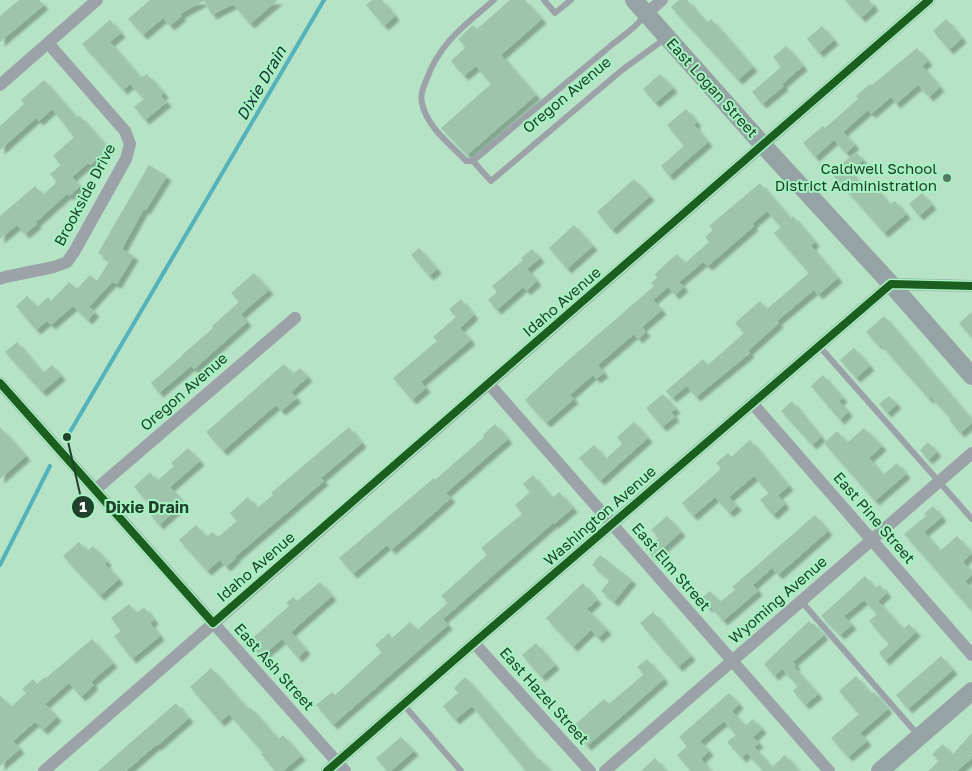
<svg xmlns="http://www.w3.org/2000/svg" width="972" height="771" viewBox="0 0 972 771" font-family="'Golos Text',sans-serif">
<defs>
<filter id="shadow"><feDropShadow dx="4.5" dy="4.5" stdDeviation="1" flood-color="#0004"/></filter>
</defs>
<rect width="100%" height="100%" fill="#b6e2c6"/>
<g fill="none" stroke-linecap="round" stroke-linejoin="round">
<!-- stream -->
<path stroke="#53b2ba" stroke-width="4" d="M67 437 324 0
M0 565 50 466"/>
</g>
<!-- building -->
<path fill="#9ec5ac" filter="url(#shadow)" d="M19 0H39L44 5 0 42V16Z
M150 0H278L250 24 233 4 212 15 204 1 180 14 182 16 170 26 163 18 143 35 128 19Z
M372 0H382L395 16 384 26 366 5Z
M510 0H525L542 19 501 55 536 95 467 155 441 128 491 84 476 66 464 76 451 61 466 47 458 39 473 25 477 29Z
M679 0H687L707 23 711 19 753 67 738 80 671 7Z
M845 0H869L874 6 861 18Z
M946 19 962 38 949 50 933 31Z
M110 20 121 33 110 42 141 78 147 74 164 93 161 96 167 102 145 120 134 107 144 99 130 84 123 90 82 44Z
M822 26 834 40 819 53 807 39Z
M786 46 803 66 782 84 784 86 762 104 752 92 781 67 773 57Z
M917 48 928 61 922 66 940 87 929 97 918 85 896 104 891 97 871 114 868 110 843 132 855 145 846 153 834 140 815 157 803 143 823 126 825 128 858 99 856 96 870 84 872 85Z
M660 74 673 88 655 103 643 89Z
M44 80 77 118 80 116 109 149 90 165 88 163 72 177 80 186 69 196 67 194 36 222 37 224 25 234 17 225 0 239V216L35 186 43 195 57 182 50 174 61 165 53 156 74 137 52 109 39 121 36 118 0 150V126L24 104 21 100Z
M686 109 697 122 694 125 708 142 669 176 661 166 684 146 667 125Z
M856 152 863 160 850 171 865 187 871 182 890 205 895 201 906 214 884 233 831 173Z
M149 165 167 176 146 210 144 209 122 249 134 256 117 284 112 282 89 307 95 312 88 320 73 306 51 325 47 321 36 330 16 306 27 296 37 307 48 297 51 301 69 282 77 289 90 275 97 281 110 260 98 253Z
M634 179 650 196 612 230 597 212Z
M760 183 791 219 793 216 815 242 811 246 838 278 818 295 814 290 777 321 779 323 748 351 750 353 696 397 687 386 672 398 666 391 703 359 708 365 744 333 735 323 760 301 767 309 809 273 774 233 781 227 767 211 752 224 754 226 708 266 703 262 679 282 684 287 675 295 668 287 653 300 662 310 642 327 646 332 638 339 634 334 598 365 604 373 596 379 593 375 570 395 574 399 546 423 525 400 557 370 654 286 651 283 657 278 655 274 670 260 677 254 685 263 709 242 705 237 713 230 709 226Z
M922 193 932 205 919 216 909 204Z
M574 225 593 246 567 269 549 248Z
M419 248 437 269 429 276 411 255Z
M532 249 540 258 527 269 537 281 526 291 523 287 497 310 488 300 497 292 492 286 523 260 521 258Z
M254 273 269 290 241 314 247 322 194 369 191 366 159 393 151 383 182 356V355L213 328 212 326 239 302 231 293Z
M461 299 474 315 460 328 471 340 421 382 426 388 412 400 393 378 437 341 433 337 456 317 449 309Z
M972 312V338L959 323Z
M884 316 972 420V423L960 433 949 420 951 419 931 397 929 399 880 344 878 345 866 332Z
M17 342 43 373 52 365 61 376 42 392 5 352Z
M854 348 870 366 856 378 840 360Z
M284 364 293 374 300 368 308 377 291 392 297 398 281 411 276 405 223 451 206 432Z
M823 375 843 398 839 401 848 412 840 420 811 386Z
M663 394 676 409 671 412 675 417 662 427 646 408Z
M889 396 897 404 887 413 879 404Z
M792 401 821 437 812 445 781 411Z
M634 422 648 438 600 481 579 458 594 445 606 459 622 444 617 437Z
M495 424 508 439 446 493 451 498 410 534 391 550 387 545 353 574 339 558 434 478 435 480 484 437 483 435Z
M0 427 26 456 0 479Z
M349 427 362 443 321 478 324 481 235 557 236 558 226 567 220 560 207 571 179 540 196 525 206 537 213 532 218 537 237 521 230 513 248 497 257 508 273 495 271 493Z
M864 428 882 446 869 458 883 475 897 463 906 474 875 501 824 443 837 431 847 443Z
M750 440 789 486 778 495 785 504 773 515 760 500 769 493 754 476 729 497 737 506 729 513 715 497 693 516 682 503 721 469 716 463 728 453 731 457Z
M928 442 937 452 928 460 920 450Z
M188 448 200 461 170 487 184 503 159 525 149 513 154 509 134 487 150 472 157 481 174 466 171 463Z
M533 475 552 498 559 492 573 508 554 524 553 523 443 619 448 625 333 725 316 705 332 692 335 695 382 652 375 645 389 633 392 638 410 622 417 630 448 603 441 596 487 555 481 548 522 514 515 505 530 492 523 484Z
M933 506 942 517 924 532 940 551 957 536 972 553 963 562 972 572V575L965 581 972 589V611L904 534 926 516 924 514Z
M815 515 828 531 778 575 772 568 753 585 758 591 723 621 710 606 708 608 700 599 710 591 720 602 735 590 732 587Z
M667 516 681 532 653 557 646 549 659 538 651 530Z
M79 542 87 551 93 546 107 561 105 564 119 579 100 596 63 556Z
M600 555 632 580 614 602 601 591 610 580 592 565Z
M865 576 875 588 880 585 887 593 878 601 903 629 909 624 916 632 885 661 879 653 889 644 869 621 877 614 864 600 844 616 852 625 840 635 821 616Z
M320 582 332 596 291 632 306 650 298 658 282 639 261 657 248 642 289 606 286 603 293 597 297 601Z
M583 583 597 600 587 609 607 630 598 638 591 630 573 647 546 618Z
M129 604 137 613 144 607 154 620 150 623 160 636 132 659 114 636 121 631 111 618Z
M653 612 691 656 678 667 640 623Z
M809 621 811 624 813 623 824 635 793 662 796 665 794 667 818 694 805 705 793 691 798 686 782 669 774 676 764 664Z
M92 639 113 663 91 682 94 685 81 697 69 683 45 704 57 717 43 730 35 722 13 741 20 749 0 766V695L11 707 26 693 22 689 33 679 37 684 45 677 46 678Z
M536 643 555 665 541 677 522 655Z
M941 656 953 670 908 709 896 695Z
M647 659 664 679 629 710 587 746 571 728 604 699 609 704 644 674 637 667Z
M211 668 248 709 250 707 278 739 283 735 301 756 283 771H275L261 754 263 753 229 714 220 722 190 687Z
M856 676 871 694 874 692 888 709 860 733 867 741 848 757 831 738 859 714 839 691Z
M465 677 538 760 540 759 551 771H526L472 706 455 720 443 706 458 693 454 688Z
M729 693 739 704 732 711 745 726 753 719 762 729 753 737 759 743 754 747 772 767 785 755 799 771H763L747 753 742 758 727 742 736 735 724 721 700 741 709 751 701 759 711 771H691L677 755 687 746 679 737Z
M176 703 189 718 157 746 156 745 126 771H98Z
M972 733V758L957 771H928L939 761 932 754 943 744 952 755Z
M401 737 414 751 391 771H387L376 758Z
M655 758 666 771H641Z"/>
<g fill="none" stroke-linecap="round" stroke-linejoin="round">
<!-- lane -->
<path stroke="#9ba3a8" stroke-width="6" d="M544 0 555 13 571 0
M645 15C636 27 626 34 614 43L473 161 491 181 622 70 666 38
M473 161H466C451 145 426 126 422 103 420 95 423 88 426 81 439 43 465 25 494 0
M819 346 972 519
M801 601 919 736
M403 704 461 771"/>
<!-- street -->
<path stroke="#9ba3a8" stroke-width="12" d="M646 14 662 0
M0 85 97 0
M0 279 5 277 54 267 67 262 74 252 126 159 130 144 125 131 48 43
M0 383 345 771
M489 384 829 771
M753 404 972 655
M95 490 295 318
M474 643 590 771
M44 771 929 0
M327 771 476 641 891 284 972 286
M605 771 972 453"/>
<!-- secondary -->
<path stroke="#95a3a4" stroke-width="18" d="M634 0 763 145 891 284 972 376
M880 771 972 691"/>
<!-- cycleway casing -->
<g stroke="#a5f3c0" stroke-width="11">
<path id="cycleway" d="M0 383 213 623 929 0
M327 771 476 641 891 284 972 286"/>
</g>
<!-- cycleway -->
<use href="#cycleway" stroke="#1b5e20" stroke-width="8"/>
</g>
<!-- markers -->
<circle fill="#547962" stroke="#a5f3c0" stroke-width="2" cx="947" cy="178" r="5"/>
<g text-anchor="middle" stroke-width="4" stroke-linejoin="round" paint-order="stroke">
<!-- street labels -->
<g font-size="15" fill="#20412c" stroke="#a5f3c0">
<text transform="translate(712 88) rotate(48)" y="5">East Logan Street</text>
<text transform="translate(567 95) rotate(-40)" y="5">Oregon Avenue</text>
<text transform="translate(85 195) rotate(-62)" y="5">Brookside Drive</text>
<text transform="translate(562 302) rotate(-41)" y="5">Idaho Avenue</text>
<text transform="translate(184 392) rotate(-41)" y="5">Oregon Avenue</text>
<text transform="translate(600 516) rotate(-41)" y="5">Washington Avenue</text>
<text transform="translate(874 518) rotate(49)" y="5">East Pine Street</text>
<text transform="translate(256 567) rotate(-41)" y="5">Idaho Avenue</text>
<text transform="translate(671 567) rotate(49)" y="5">East Elm Street</text>
<text transform="translate(778 600) rotate(-41)" y="5">Wyoming Avenue</text>
<text transform="translate(274 667) rotate(48)" y="5">East Ash Street</text>
<text transform="translate(544 696) rotate(48)" y="5">East Hazel Street</text>
</g>
<!-- poi labels -->
<g font-size="15" fill="#20412c" stroke="#a5f3c0" text-anchor="end">
<text x="937" y="174">Caldwell School<tspan x="937" dy="17">District Administration</tspan></text>
</g>
<!-- water labels -->
<g font-size="16" font-style="italic" fill="#162f34" stroke="#a5f3c0">
<text transform="translate(261 83) rotate(-60)" y="6">Dixie Drain</text>
</g>
</g>
<!-- callouts -->
<path fill="none" stroke="#20412c" stroke-width="2" d="M67 437L83 507"/>
<g fill="#20412c" stroke="#a5f3c0" stroke-width="2">
<circle cx="67" cy="437" r="5"/>
<circle cx="83" cy="507" r="12"/>
</g>
<g font-size="15" text-anchor="middle" font-weight="bold" fill="#fff">
<text x="83" y="512">1</text>
</g>
<g font-size="16" text-anchor="middle" font-weight="bold" fill="#20412c" stroke="#a5f3c0" stroke-width="4" stroke-linejoin="round" paint-order="stroke">
<text x="147" y="513">Dixie Drain</text>
</g>
</svg>
